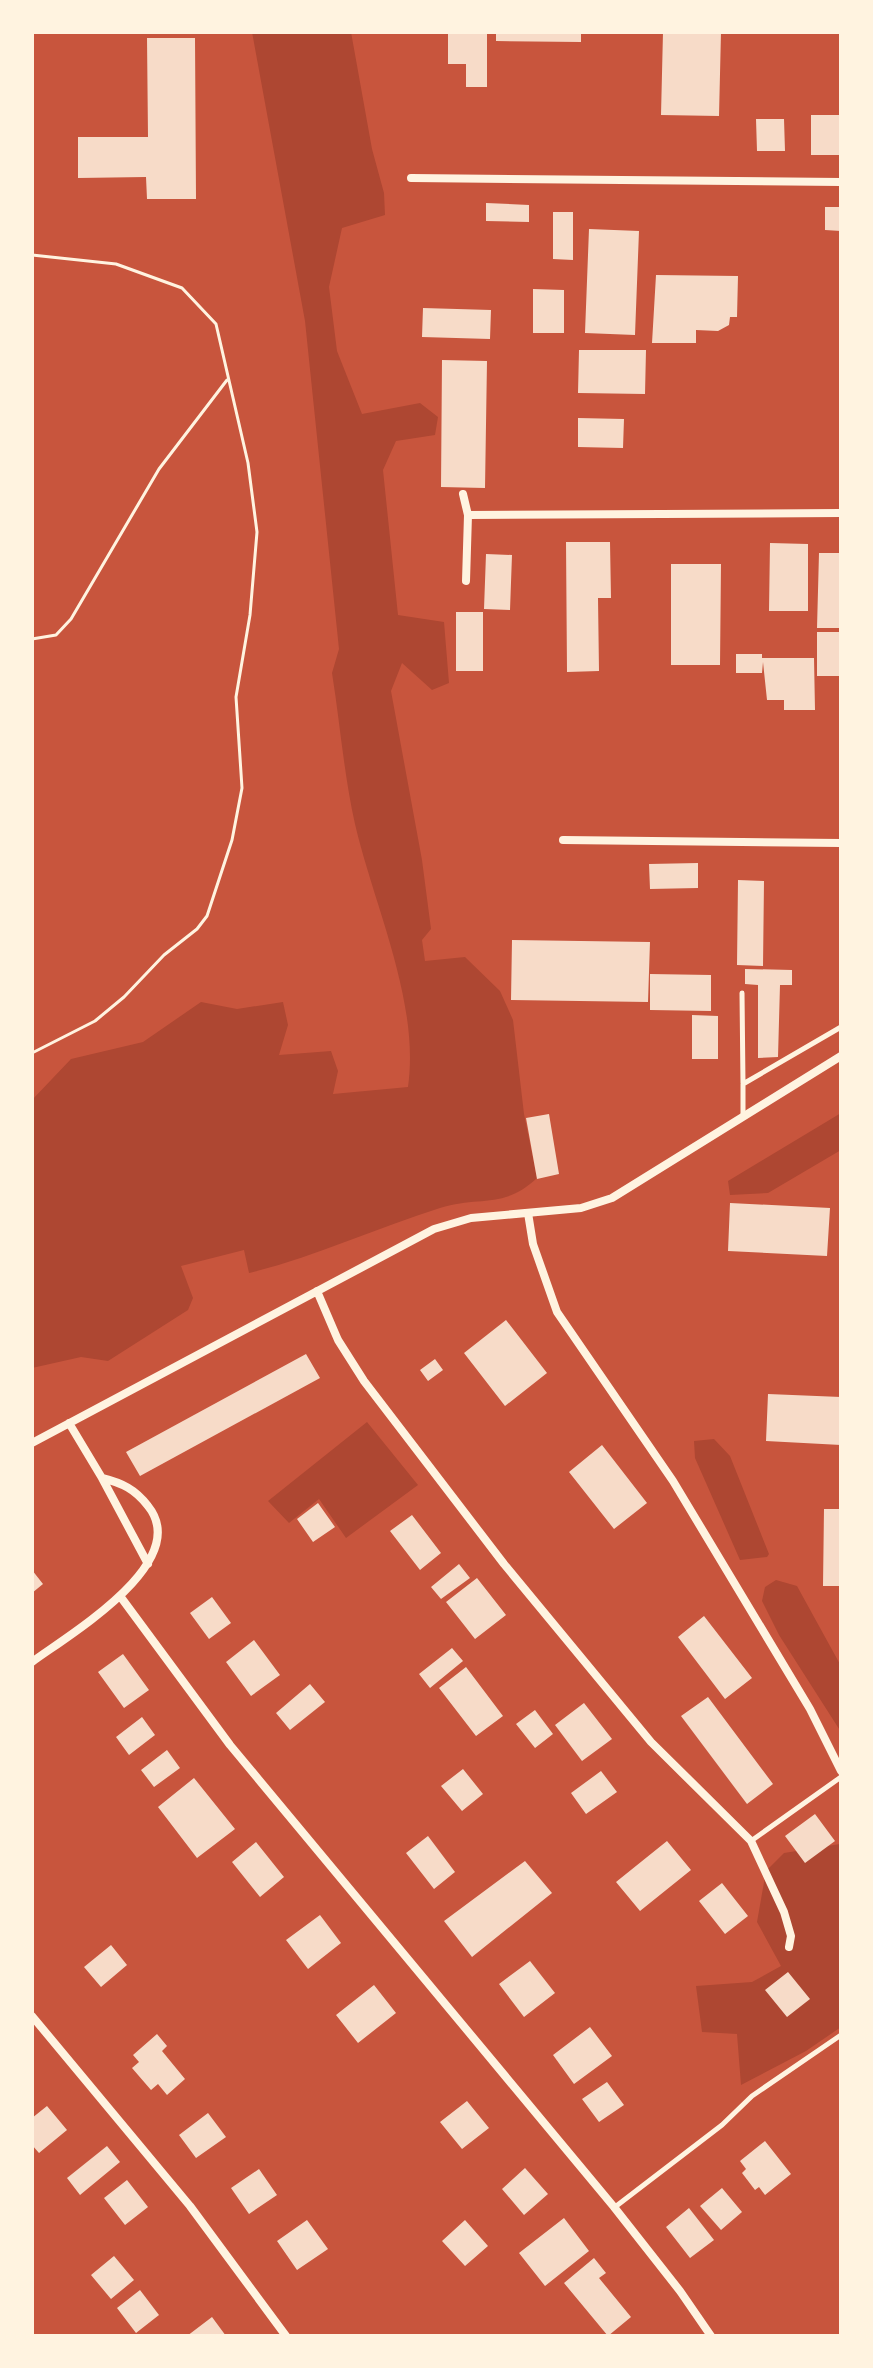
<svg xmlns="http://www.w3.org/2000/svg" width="873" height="2368" viewBox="0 0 873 2368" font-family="Barlow,sans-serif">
<rect width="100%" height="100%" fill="#c8553d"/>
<!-- green -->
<path fill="#ae4732" d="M252 32H351L372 149 384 193 385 215 342 228 329 287 337 351 362 414 420 403 438 417 435 435 396 441 383 470 398 615 444 622 449 683 432 690 402 663 391 691 422 860 431 929 422 940 425 961 465 957 500 991 513 1020 524 1114 537 1178C503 1210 480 1195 440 1208 376 1228 315 1257 249 1273L244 1250 181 1266 193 1298 188 1310 108 1361 81 1357 32 1368V1100L71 1059 143 1042 201 1002 237 1009 283 1002 288 1025 279 1055 331 1051 338 1071 333 1094 408 1087C420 1002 374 906 355 824 344 775 340 723 332 673L339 649 305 321Z
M841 1113V1150L768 1193 730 1195 728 1181Z
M367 1422 418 1485 346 1538 319 1499 289 1523 268 1501Z
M714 1439 730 1456 769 1554 767 1557 740 1560 695 1458 694 1441Z
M776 1580 797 1586 841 1666V1732L779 1635 762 1601 765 1587Z
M840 1844 841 2027 806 2051 741 2085 737 2034 702 2032 696 1986 752 1982 781 1966 757 1922 766 1871 784 1853Z"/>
<!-- building -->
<path fill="#f7dbc8" d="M448 32H487V87H466V64H448Z
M496 32H581V42L496 41Z
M663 32H721L719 116 661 115Z
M147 38H195L196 199H147L146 177 78 178V137H148Z
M811 115H841V155H811Z
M756 119H784L785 151H757Z
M486 203 529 205V222L486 221Z
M825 207H841V231L825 230Z
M553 212H573V260L553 259Z
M589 229 639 231 635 335 585 333Z
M656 275 738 276 737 317H730L729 325 718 331 696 330V343H652Z
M533 289 564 290V333H533Z
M423 308 491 310 490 339 422 337Z
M579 350H646L645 394 578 393Z
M442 360 487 361 485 488 441 487Z
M578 418 624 419 623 448 578 447Z
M566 542H610L611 598H598L599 671 567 672Z
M770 543 808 544V611H769Z
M819 553H841V628H817Z
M486 554 512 555 510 610 484 609Z
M671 564H721L720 665H671Z
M456 612H483V671H456Z
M817 632H841V676H817Z
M736 654H762V658H814L815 710H784V700H767L763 662 762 673H736Z
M698 863V888L650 889 649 864Z
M738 880 764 881 763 966 737 965Z
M512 940 650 942 648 1002 511 1000Z
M745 969 792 970V985H780L778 1057 758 1058V985L745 984Z
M650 974 711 975V1011L650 1010Z
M692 1015 718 1016V1059H692Z
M549 1114 559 1174 537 1179 526 1118Z
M730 1203 830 1208 827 1256 728 1251Z
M506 1320 547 1373 505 1406 464 1353Z
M306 1354 320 1378 140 1476 126 1452Z
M435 1359 443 1370 428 1381 420 1370Z
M768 1394 841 1397V1445L766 1441Z
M602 1445 647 1503 614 1529 569 1472Z
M318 1503 335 1527 313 1542 297 1519Z
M824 1509H841V1586H823Z
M412 1515 441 1553 420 1570 390 1531Z
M459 1564 470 1578 441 1599 431 1587Z
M32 1570 43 1584 32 1593Z
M477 1578 506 1615 475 1639 446 1602Z
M212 1597 231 1623 209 1639 190 1613Z
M704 1616 752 1678 725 1699 678 1637Z
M254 1640 280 1675 251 1696 226 1662Z
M452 1648 463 1661 430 1688 419 1674Z
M123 1654 149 1690 124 1708 98 1672Z
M466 1667 503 1716 476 1736 439 1688Z
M310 1684 325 1702 290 1730 276 1713Z
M708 1697 773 1784 747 1804 681 1716Z
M584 1703 612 1739 582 1761 555 1725Z
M535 1710 553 1734 535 1748 516 1724Z
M142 1717 155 1735 129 1755 116 1737Z
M167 1750 180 1768 154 1787 141 1770Z
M463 1769 483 1794 462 1811 441 1786Z
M601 1771 617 1792 586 1814 571 1793Z
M194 1778 235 1829 197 1858 158 1807Z
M815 1814 835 1841 805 1863 785 1836Z
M428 1836 455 1872 434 1889 406 1853Z
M667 1841 691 1870 640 1911 616 1882Z
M256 1842 284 1877 260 1897 232 1862Z
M525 1861 552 1893 472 1957 444 1921Z
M722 1883 748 1916 725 1934 699 1901Z
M320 1915 341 1943 308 1969 286 1940Z
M111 1945 127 1965 101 1987 84 1967Z
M530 1961 555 1993 524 2017 499 1984Z
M788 1972 810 1999 787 2017 765 1990Z
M374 1985 396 2013 358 2043 336 2015Z
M590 2027 612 2056 574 2084 553 2055Z
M157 2034 167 2046 162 2051 185 2079 167 2095 158 2084 151 2090 132 2068 139 2062 133 2055Z
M607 2082 624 2105 599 2122 582 2099Z
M467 2101 489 2128 462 2149 440 2122Z
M47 2106 67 2130 39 2153 32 2145V2118Z
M208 2113 226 2137 196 2158 179 2135Z
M765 2141 791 2174 765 2195 759 2187 755 2190 742 2173 746 2169 740 2161Z
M107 2146 120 2162 80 2195 67 2178Z
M525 2168 548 2194 524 2215 502 2189Z
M259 2169 277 2195 249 2214 231 2188Z
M127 2180 148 2207 125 2225 104 2198Z
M722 2188 742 2212 721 2230 700 2206Z
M689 2208 714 2240 690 2258 666 2227Z
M564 2218 589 2251 545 2286 519 2253Z
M307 2220 328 2249 297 2270 277 2241Z
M465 2220 488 2246 465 2266 442 2241Z
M114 2256 134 2280 111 2299 91 2275Z
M594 2258 606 2273 599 2278 631 2317 608 2336 564 2283Z
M140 2290 159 2315 136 2333 117 2308Z
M212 2317 226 2336H187Z"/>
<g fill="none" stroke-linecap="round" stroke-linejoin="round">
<!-- path -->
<path stroke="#fff3e0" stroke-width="3" d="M32 255 116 264 182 288 216 324 248 463 257 532 250 615 236 697 242 788 232 840 207 916 197 929 164 955 124 997 95 1021 32 1053
M32 639 56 635 71 619 159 469 227 380"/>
<!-- service -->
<path stroke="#fff3e0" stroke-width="5" d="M742 993 743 1083
M743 1116V1084L841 1027
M751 1841 841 1777
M615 2207 722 2125 752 2096 841 2035"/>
<!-- minor -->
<path stroke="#fff3e0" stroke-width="8" d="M411 178 841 182
M463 494 468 515 466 581
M468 515 841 513
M563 840 841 843
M528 1213 533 1244 557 1312 673 1481 810 1709 841 1771
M317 1291 338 1340 364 1381 504 1564 651 1742 751 1841 784 1912 791 1936 789 1947
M32 1443 434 1229 471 1218 581 1208 612 1198 841 1056
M102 1478 148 1564
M120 1596 230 1745 614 2207 680 2291 711 2336
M32 1662C70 1634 193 1562 148 1506 135 1489 122 1483 102 1478L69 1423
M32 2016 190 2206 286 2336"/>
</g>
<!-- border -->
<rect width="873" height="2368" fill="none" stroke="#fff3e0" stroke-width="68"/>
</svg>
